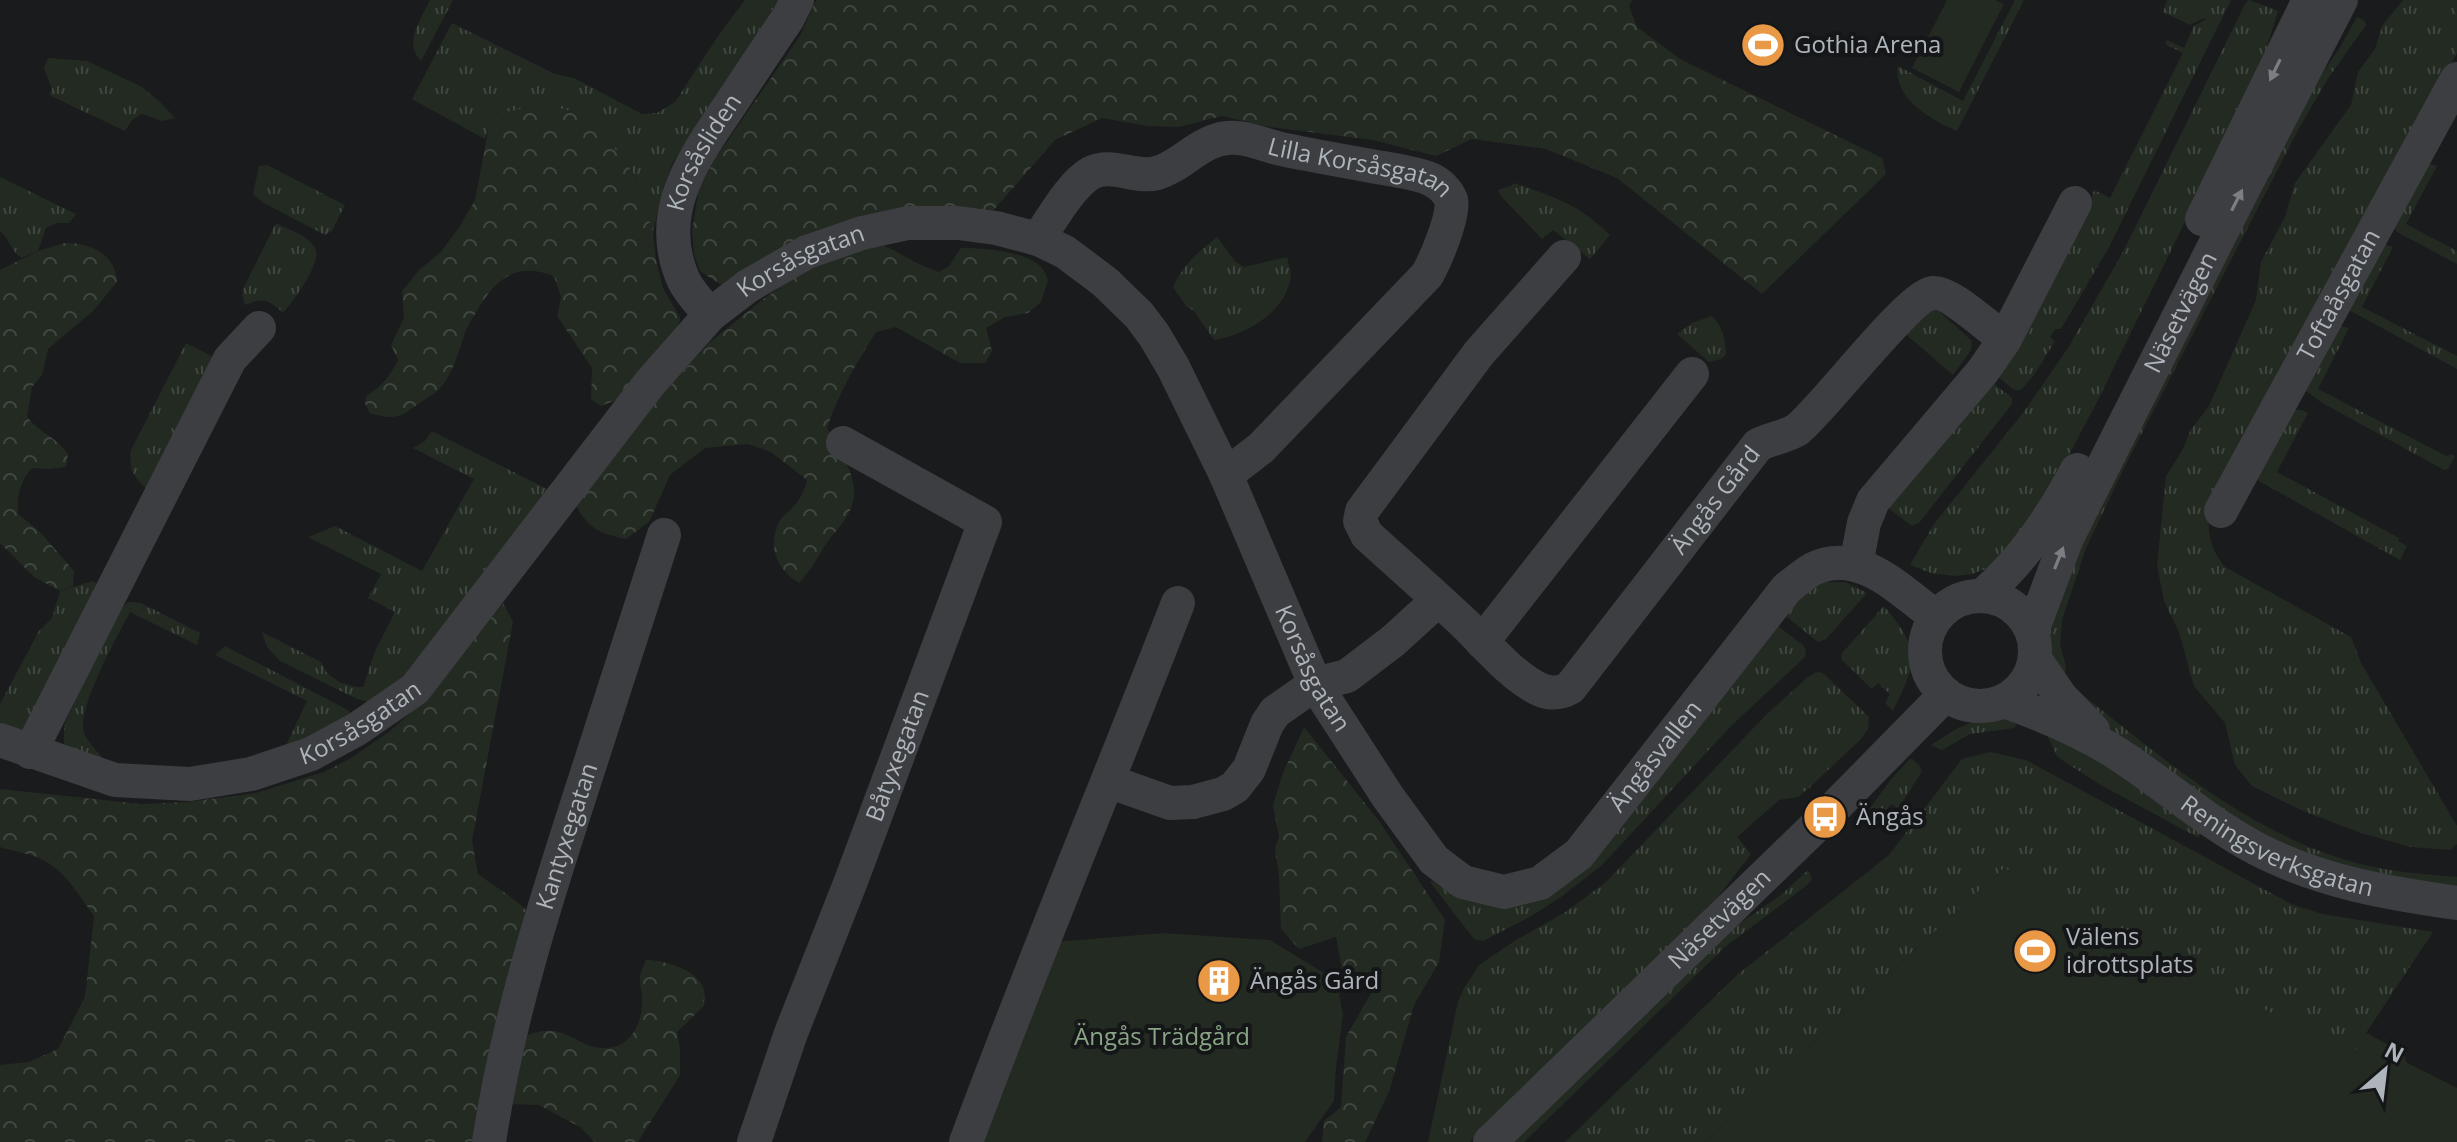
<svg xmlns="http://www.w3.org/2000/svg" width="2457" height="1142" viewBox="0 0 2457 1142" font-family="'Open Sans',sans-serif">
<defs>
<pattern id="grass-tufts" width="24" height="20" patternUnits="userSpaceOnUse" patternTransform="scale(2)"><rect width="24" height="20" fill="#232a22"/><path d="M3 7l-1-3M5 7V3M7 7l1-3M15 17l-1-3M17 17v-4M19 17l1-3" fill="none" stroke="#404640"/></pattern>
<pattern id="forest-crowns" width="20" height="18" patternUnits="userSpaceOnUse" patternTransform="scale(2)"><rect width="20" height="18" fill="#232a22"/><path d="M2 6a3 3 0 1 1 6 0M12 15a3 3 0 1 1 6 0" fill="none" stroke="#404640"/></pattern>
</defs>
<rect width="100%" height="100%" fill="#1a1b1d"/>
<!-- grass -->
<path fill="url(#grass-tufts)" d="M430 0H453L421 61C403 43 421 19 430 0Z
M745 0H779L673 162 663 188 653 232 634 174 596 125 573 112 544 104 489 126 485 139 412 99 452 23 555 74 574 78 642 114 657 113 675 102 718 36Z
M2015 0H2024L1957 131C1931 120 1893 98 1898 66L1963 101Z
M2167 0H2231L2108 249 2061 329H2055L2050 337 2055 341 2034 375 2021 390H2014L1997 376 2086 213 2094 190 2110 198 2183 53 2165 44 2167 40 2184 48 2194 26 2205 20 2204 18 2190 25 2163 12Z
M2249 0 2278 11 2264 56 2242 105 2096 404 2042 505 1991 567 1972 574 1955 576 1931 573 1910 565 1934 524 2023 413 2068 348 2124 250 2245 4Z
M2403 0H2457V53L2209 509C2208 535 2209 546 2225 567L2351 637 2361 663 2457 826V844L2450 850 2411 847 2361 833 2303 811 2252 786 2235 765 2225 723 2194 686 2179 632 2164 601 2157 565 2166 476 2183 449 2190 431 2209 406 2256 300 2261 262 2285 217 2295 183 2351 105 2358 72 2375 49 2382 26Z
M2357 17 2364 20 2366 25 2327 80 2298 130 2125 466 2086 548 2062 620 2060 644 2066 666 2065 675C2038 644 2045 635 2054 597L2315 83 2339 49Z
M48 58 87 61 142 87 161 103 175 118 162 121 142 114 132 120 125 131 49 95 52 89 44 68Z
M2427 163 2437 166 2406 224 2457 251V264L2397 232 2392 221Z
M267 165 345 205 332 231 325 235 262 202 253 194 259 166Z
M0 177 76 214 69 223H56L46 228 38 251 21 258C9 248 9 238 0 231Z
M1514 183C1556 198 1577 203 1610 235L1590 259 1553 230 1542 239 1500 195 1498 190 1511 186Z
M276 223C287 229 307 235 314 246 325 260 293 301 283 313 269 300 263 297 245 305L242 295 244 287Z
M1217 237 1235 261 1244 267 1287 257C1288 263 1291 270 1291 275 1287 312 1246 335 1214 340L1194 311 1186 306 1173 287C1183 265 1198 252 1217 237Z
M2383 244 2393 247 2362 307 2457 356V369L2349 310Z
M1932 305 1972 341 1971 350 1953 375 1901 330Z
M1712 316C1723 327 1725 338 1726 354L1721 359 1709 362 1677 334 1692 323Z
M2341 326 2349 328 2318 389 2448 457 2450 454 2455 456 2448 469 2444 470 2321 402 2305 390Z
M186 343 219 360 150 492C135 478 128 471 131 450Z
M1993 383 2012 398V404L1919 523 1912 526 1888 508Z
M2292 410H2302L2308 413 2277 472 2399 538 2398 541 2407 546 2400 560 2259 481 2257 476Z
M432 431 553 492 416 669 370 702 357 699 280 661 267 647 262 632 321 662 327 673 339 682 356 687H363L375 651 395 612 368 598 381 574 308 537 335 526 422 571 474 479 413 448 424 442Z
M92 581 105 587 31 733 0 731V704L39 631 52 618 60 591Z
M1826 582H1845L1867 593 1826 639 1818 642 1783 614 1800 594Z
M128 602 141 603 200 633 197 645 130 612C118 635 77 708 84 732 87 743 103 757 110 766L76 756 64 743V725L116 614Z
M1884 606C1921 650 1918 660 1893 711L1885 703 1890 694 1878 683 1872 689 1841 659 1842 653Z
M1775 624 1803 645 1806 650 1805 657 1731 726 1602 865 1561 897 1533 915 1483 941 1474 939 1430 882 1432 881C1460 901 1485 908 1519 903Z
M225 646 348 710 353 719 280 758 307 701 215 655Z
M1818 672 1823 673 1869 717 1868 729 1861 739 1809 788 1798 797 1779 800 1737 837 1751 854 1709 908 1470 1142H1428L1458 1002 1464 988 1479 965 1513 942 1567 911 1606 882 1767 714 1808 677Z
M2079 692C2165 760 2252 836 2360 864 2391 872 2424 874 2457 877V888L2364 874 2264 837 2123 741 2098 718Z
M1990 715H2008L2020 720 2014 728 1970 734 1942 750 1931 745 1958 728Z
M2050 731 2123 777 2200 833 2199 838 2099 784 2062 760 2057 756 2048 737Z
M1990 752 2026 760 2291 904 2322 914 2433 932 2366 1033 2403 1053 2407 1063 2457 1088V1142L2004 868 1705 1142H1565L1737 975 1889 855 1962 759Z
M1911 758 1920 766 1922 771 1900 806 1897 808 1891 804 1880 817 1871 821 1862 819 1892 778Z
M1808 870 1812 879 1807 885 1725 947 1524 1142H1510L1740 923 1781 895Z"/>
<!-- forest -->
<path fill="url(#forest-crowns)" d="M816 0H1632L1629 6 1637 27 1680 59 1882 158 1886 174 1762 294 1617 178 1546 149 1472 139 1436 156 1373 140 1270 127 1222 116 1179 127 1148 126 1102 118 1055 140 992 212 728 289 700 271 694 254 692 231 699 188 715 159 800 36Z
M544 104 573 112 596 124 634 174 653 232 656 260 663 288 680 318 678 328 621 398 601 406 591 399 592 368 557 316 561 297 554 276C517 262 497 277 478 309 474 316 469 323 466 330 459 349 454 372 441 387 436 393 427 398 421 402 401 417 395 421 370 413L365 404 366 396C382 387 390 376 398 360L391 345 404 318 402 291 419 270 440 253 460 226 475 200 489 126 505 112Z
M64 243C90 242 116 254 117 282L93 311 48 349 42 375 32 387 27 417C40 433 56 437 68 454L66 467 49 469 32 468C20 480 17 497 18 514L40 532 74 571 73 586 60 591 34 577 0 543V270L38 251Z
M884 246C903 254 919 266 939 272L949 266 961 248C983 248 1027 251 1042 268 1045 272 1046 276 1048 280L1041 302 1028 313 1005 317 986 328 992 351 985 363H960L896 327 876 332C857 362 838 394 827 428 842 455 866 486 847 516 842 525 834 533 828 541 818 556 812 570 799 583 777 570 767 547 779 522 782 516 788 513 792 508 801 499 804 491 807 480L771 452 748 444 705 448 670 475 649 522 626 539C600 533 590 530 576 506L634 425 709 343 762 300 804 271 858 247Z
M503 603 513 622 472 841 478 874C495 887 516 898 530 914L477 1142H0V1065L29 1062 58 1049 85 997 94 916C78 894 64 868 37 857 26 853 12 851 0 847V789L141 804 188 802 256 793 324 772 351 758 389 732 427 698Z
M1304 727 1379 821 1445 920 1439 962 1414 1005 1389 1092 1365 1142H1322L1324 1121 1341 1107 1346 1037 1383 972 1344 980 1336 937 1299 949 1281 929 1279 877 1275 848 1279 837 1273 805 1283 773Z
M646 960C664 960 695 969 703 987 706 992 704 1000 704 1006L677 1032 680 1049V1075L638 1142H595L580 1127 539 1105 511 1104 520 1050 528 1035C570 1019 577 1054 613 1047 632 1043 642 1022 642 1003 643 993 638 982 641 972 642 968 645 964 646 960Z"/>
<!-- garden -->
<path fill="#232a22" d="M1947 0H1995L2004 4 1959 92 1912 68Z
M2004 868 2351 1056 2366 1033 2403 1053 2407 1063 2457 1088V1142H1705Z
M1163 933 1270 940 1337 981 1343 1015 1336 1068 1334 1101 1305 1142H980L1055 942Z"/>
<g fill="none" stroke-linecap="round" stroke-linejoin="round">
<!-- minor -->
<g stroke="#3c3e41" stroke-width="34">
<path d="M2202 219 2309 0"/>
<path id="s1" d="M1038 239C1051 221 1071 184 1091 173 1112 162 1135 179 1157 173 1182 166 1199 141 1227 138 1246 136 1263 145 1281 149 1314 156 1349 162 1383 168 1399 171 1416 173 1430 179 1439 183 1448 191 1451 200 1455 215 1435 261 1427 275L1261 448 1226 475"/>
<path id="s2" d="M1564 257 1479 353 1362 511 1360 521 1367 535C1400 565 1434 595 1467 626 1487 646 1515 679 1541 690 1551 694 1561 693 1570 688L1758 445C1769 439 1789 436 1798 429 1825 407 1909 295 1933 293 1950 291 1988 328 2005 339"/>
<path id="s3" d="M710 315C701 304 690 293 684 281 653 213 694 158 730 105 749 76 768 47 788 18L797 0"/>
<path id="s4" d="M2221 511 2457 79"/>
<path d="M1856 565 1864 523 1873 501 1983 371 2005 339 2075 203"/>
<path d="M1983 595C2024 559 2051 518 2077 470"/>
<circle cx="1980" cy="651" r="55"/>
<path id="s5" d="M2032 631 2067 538 2234 207 2341 0"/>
<path d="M1482 642 1692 374"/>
<path d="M2035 659 2061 697 2093 730"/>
<path id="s6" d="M2004 701C2041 714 2076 729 2110 749 2160 780 2204 821 2257 849 2321 882 2387 893 2457 903"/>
<path id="s7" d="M0 740 115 780 190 784 251 774 311 754 357 729 415 689 650 383 710 315 748 286 807 252 862 233 908 223H958L996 228 1038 239 1065 252 1105 282 1139 315 1154 335 1173 367 1226 475 1315 684 1388 797 1434 860 1463 882 1504 892 1540 883 1579 854 1787 588C1795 582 1804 574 1813 569 1859 546 1902 592 1936 617"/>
<path d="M30 752 230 359 259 328"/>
<path d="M1108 781 1170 803 1193 802 1223 794 1235 787 1249 769 1267 724 1275 712 1315 684 1347 676 1393 641 1438 600"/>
<path id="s8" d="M489 1142C507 1023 543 909 580 795 608 709 636 622 664 535"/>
<path id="s9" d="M754 1142 791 1033 851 881 985 522 843 443"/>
<path d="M966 1142C1033 961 1108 783 1178 603"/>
<path id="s10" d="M1490 1142 1825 817 1946 694"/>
</g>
</g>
<!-- one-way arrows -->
<defs><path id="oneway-solid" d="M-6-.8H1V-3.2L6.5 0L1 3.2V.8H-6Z" transform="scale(2)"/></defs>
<g fill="#7b7f84">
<use href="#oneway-solid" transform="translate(2275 70) rotate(116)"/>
<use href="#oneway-solid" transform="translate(2237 200) rotate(-63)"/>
<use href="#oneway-solid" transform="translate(2059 558) rotate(-68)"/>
</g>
<!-- icons -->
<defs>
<g id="stadium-disc" transform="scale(2.3)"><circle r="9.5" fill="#e99846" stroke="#151618"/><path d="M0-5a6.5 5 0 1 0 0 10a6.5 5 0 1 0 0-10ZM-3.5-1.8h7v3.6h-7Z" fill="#fff"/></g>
<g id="bus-disc" transform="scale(2.3)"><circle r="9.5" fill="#e99846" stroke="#151618"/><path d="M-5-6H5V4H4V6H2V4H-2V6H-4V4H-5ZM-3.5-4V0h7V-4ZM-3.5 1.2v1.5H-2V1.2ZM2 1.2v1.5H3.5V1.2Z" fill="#fff"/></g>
<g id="building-disc" transform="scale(2.3)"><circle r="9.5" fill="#e99846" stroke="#151618"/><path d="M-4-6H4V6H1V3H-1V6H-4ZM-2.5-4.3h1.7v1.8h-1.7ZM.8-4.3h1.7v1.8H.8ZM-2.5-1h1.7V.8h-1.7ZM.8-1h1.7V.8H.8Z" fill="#fff"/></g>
</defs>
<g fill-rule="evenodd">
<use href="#stadium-disc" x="1763" y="45"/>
<use href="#bus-disc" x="1825" y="817"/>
<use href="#stadium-disc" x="2035" y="951"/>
<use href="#building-disc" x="1219" y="981"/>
</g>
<g text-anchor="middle" stroke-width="8" stroke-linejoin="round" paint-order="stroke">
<!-- poi labels -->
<g font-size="24" fill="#aeb4bb" stroke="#151618" text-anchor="start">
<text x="1794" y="53">Gothia Arena</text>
<text x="1856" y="825">Ängås</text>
<text x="2066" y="945">Välens<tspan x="2066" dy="28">idrottsplats</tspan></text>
<text x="1250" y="989">Ängås Gård</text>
</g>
<!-- street labels -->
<g font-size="24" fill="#aeb4bb" stroke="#151618">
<text dy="8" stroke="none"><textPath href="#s3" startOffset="180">Korsåsliden</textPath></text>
<text dy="8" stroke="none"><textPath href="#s1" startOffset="368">Lilla Korsåsgatan</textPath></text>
<text dy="8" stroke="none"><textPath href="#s7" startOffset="1028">Korsåsgatan</textPath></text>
<text dy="8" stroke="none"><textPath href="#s4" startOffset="246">Toftaåsgatan</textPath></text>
<text dy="8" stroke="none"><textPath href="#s5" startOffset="352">Näsetvägen</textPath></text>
<text dy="8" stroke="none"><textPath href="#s2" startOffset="852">Ängås Gård</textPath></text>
<text dy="8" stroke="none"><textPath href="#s7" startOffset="1796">Korsåsgatan</textPath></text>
<text dy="8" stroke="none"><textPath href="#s7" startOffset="380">Korsåsgatan</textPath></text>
<text dy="8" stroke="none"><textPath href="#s9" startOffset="412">Båtyxegatan</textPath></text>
<text dy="8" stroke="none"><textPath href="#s7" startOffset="2312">Ängåsvallen</textPath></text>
<text dy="8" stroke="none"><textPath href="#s8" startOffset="316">Kantyxegatan</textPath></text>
<text dy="8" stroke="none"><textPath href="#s6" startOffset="312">Reningsverksgatan</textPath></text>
<text dy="8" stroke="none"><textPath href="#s10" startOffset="320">Näsetvägen</textPath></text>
</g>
<!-- park labels -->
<g font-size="24" fill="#89a586" stroke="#151618">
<text x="1162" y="1045">Ängås Trädgård</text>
</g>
</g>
<!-- north arrow -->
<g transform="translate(2385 1070) rotate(28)" stroke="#151618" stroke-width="6" paint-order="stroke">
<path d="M0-6L14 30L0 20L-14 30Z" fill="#aeb4bb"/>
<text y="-12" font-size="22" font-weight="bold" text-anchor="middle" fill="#aeb4bb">N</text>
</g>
</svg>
